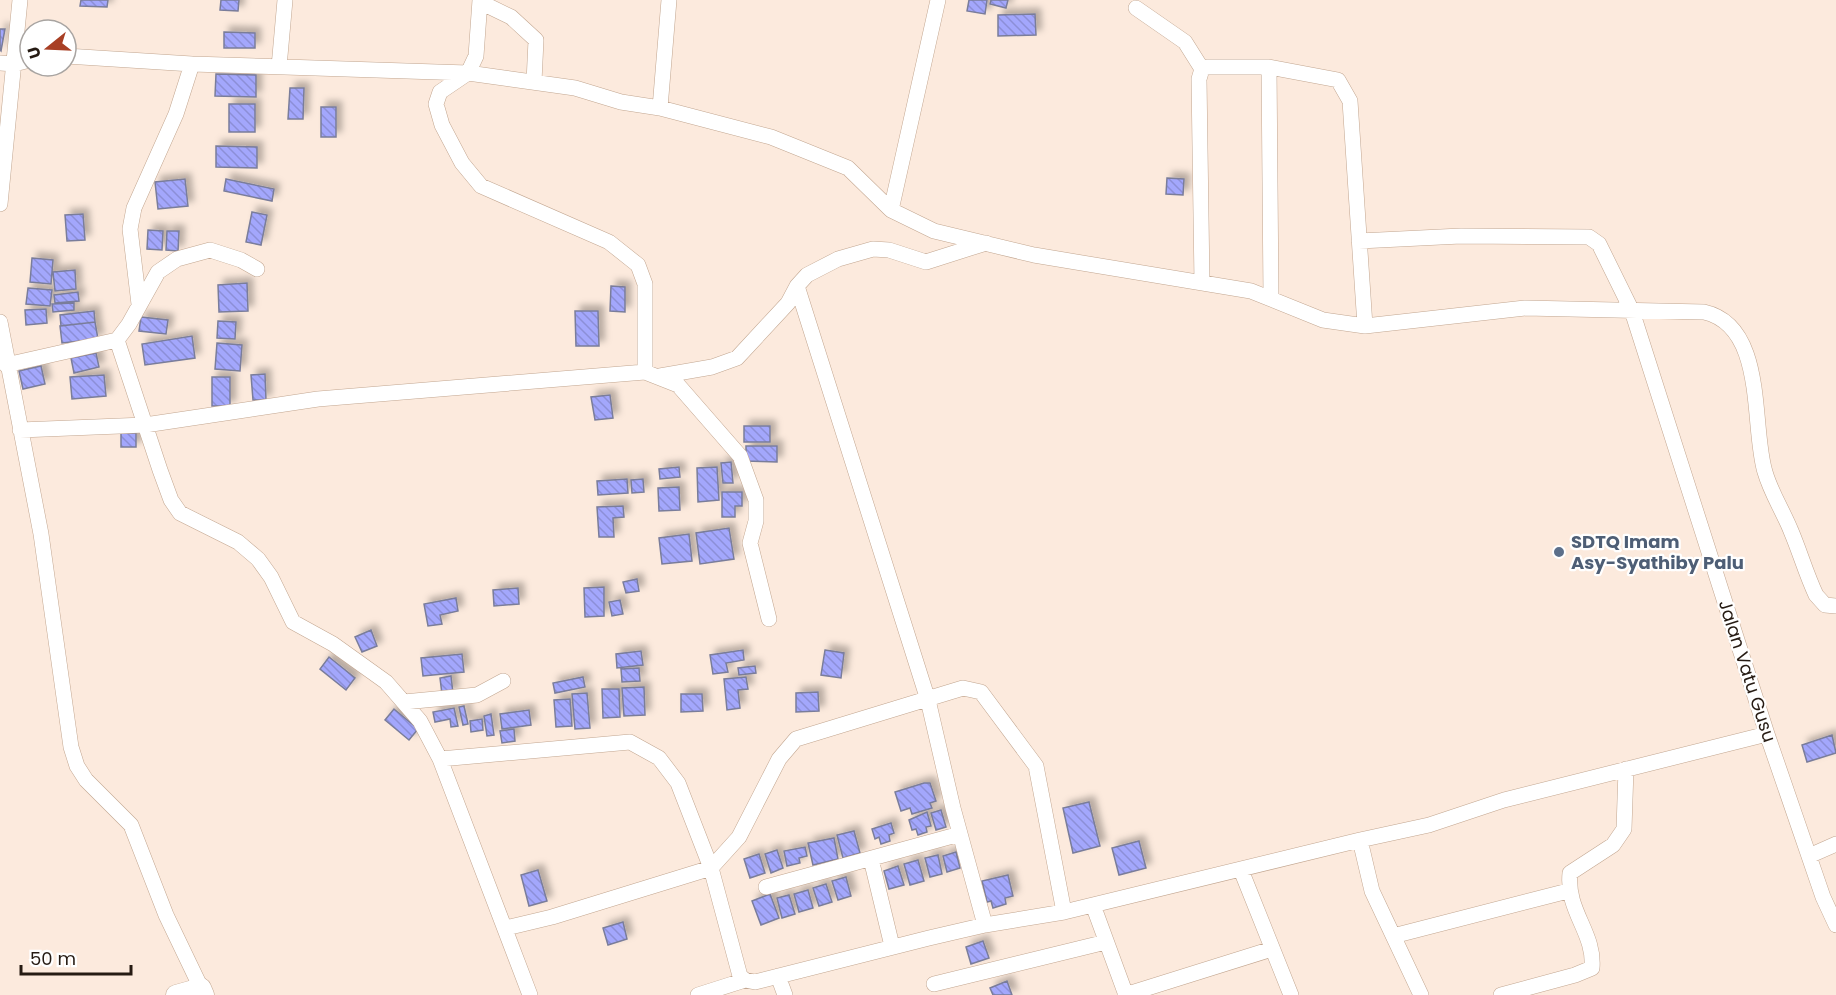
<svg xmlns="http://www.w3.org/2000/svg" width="1836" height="995" viewBox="0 0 1836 995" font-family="Poppins,sans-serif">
<defs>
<pattern id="building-back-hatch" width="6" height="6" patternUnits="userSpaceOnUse" patternTransform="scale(1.5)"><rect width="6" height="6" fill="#a3a7fc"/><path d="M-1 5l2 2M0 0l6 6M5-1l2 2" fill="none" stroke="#8c8fd7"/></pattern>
<filter id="shadow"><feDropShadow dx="5.5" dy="-5.5" stdDeviation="3" flood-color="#0004"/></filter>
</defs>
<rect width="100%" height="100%" fill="#fceadd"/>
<!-- building -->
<path fill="url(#building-back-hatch)" stroke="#7a7d9a" stroke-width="1.5" filter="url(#shadow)" d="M81 0H108L107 7 80 6Z
M221 0H239L238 11 220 10Z
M969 0H987L985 14 967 11Z
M991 0H1008L1006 8 990 4Z
M1035 14 1036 35 998 36V15Z
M0 29H5L1 51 0 50Z
M224 32 255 33V48H224Z
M216 74 256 75V97L215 96Z
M290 88H304L303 119H288Z
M229 104H255V132H229Z
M321 107H336V137H321Z
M216 146 257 147V168L216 167Z
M1167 178 1184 179 1183 195 1166 194Z
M185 179 188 206 158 209 155 182Z
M226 179 274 189 272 201 224 191Z
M252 212 267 215 261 245 246 242Z
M83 214 85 240 67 241 65 215Z
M148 230 163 231 162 250 147 249Z
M167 231H179L178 251 166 250Z
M32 258 53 260 51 284 30 282Z
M75 270 76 289 55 291 53 272Z
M247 283 248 311 219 312 218 285Z
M611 286 625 287V312L610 311Z
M28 288 52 290 50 306 26 304Z
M78 292 79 301 55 303 54 295Z
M74 303V310L53 312 52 304Z
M46 309 47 323 26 325 25 310Z
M94 311 95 322 61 326 60 315Z
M575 311H598L599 346H576Z
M141 317 168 320 166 334 139 331Z
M218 321 236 322 235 339 217 338Z
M95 322 98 339 62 343 60 326Z
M192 336 195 358 145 365 142 344Z
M217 343 242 345 240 371 215 369Z
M96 353 99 367 74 373 71 358Z
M41 366 45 384 23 389 19 371Z
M265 374 266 400H253L251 375Z
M104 375 106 396 72 399 70 377Z
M212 377H230V406H212Z
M610 395 613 418 595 420 591 397Z
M744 426H770V442H744Z
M121 433H136V447H121Z
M746 446H777V462L746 461Z
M731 462 733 483H723L721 463Z
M679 467 680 477 660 479 659 469Z
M717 467 719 500 698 502 697 468Z
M627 479 628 493 598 495 597 481Z
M643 479 644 492 632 493 631 480Z
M679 487 680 510 659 511 658 488Z
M722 492H742V506H735V517H722Z
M623 506 624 517 613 518 614 537H599L597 507Z
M729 528 734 559 700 564 696 533Z
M689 534 692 561 662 564 659 538Z
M637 579 639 591 626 593 623 582Z
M604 587V616L585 617 584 588Z
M518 588 519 604 494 606 493 590Z
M456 598 458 611 440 615 442 624 428 626 424 604Z
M620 600 623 614 612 616 609 602Z
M371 630 377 646 362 652 355 637Z
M743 650 744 660 726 663 728 672 713 674 710 655Z
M825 650 844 653 841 678 821 675Z
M641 651 643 665 617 668 616 654Z
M462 654 464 672 423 676 421 658Z
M329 657 355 678 346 690 320 669Z
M755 666 756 673 739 675 738 668Z
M639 668 640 681 622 682 621 669Z
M451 676 453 693 442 694 440 678Z
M583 677 585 687 555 693 553 683Z
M746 677 748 689 738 690 740 708 727 710 724 679Z
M644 687 645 715 624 716 622 688Z
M602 689H619L620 717 603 718Z
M818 692 819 711 796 712V693Z
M587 693 590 728 575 729 572 694Z
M681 694H702L703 711 681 712Z
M570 699 572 726 556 727 554 700Z
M464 706 468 724 463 725 459 707Z
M454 708 458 726 451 727 450 719 435 722 433 712Z
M394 709 418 729 409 740 385 720Z
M529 710 531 725 502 729 500 714Z
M491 714 494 735 487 736 484 716Z
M482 719 483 730 471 732 470 721Z
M514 729 515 741 502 743 500 731Z
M1832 735 1836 753 1807 762 1802 745Z
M924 783H930L936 801 930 803 932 808 912 814 910 808 901 811 895 792Z
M1089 802 1100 846 1073 853 1063 808Z
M941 810 946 827 936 830 931 813Z
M927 812 931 826 926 827 927 832 918 835 916 829 912 830 909 820Z
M891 823 894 833 889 835 890 841 881 844 879 837 875 839 872 829Z
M854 831 860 853 843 858 837 835Z
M834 838 838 859 813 865 808 843Z
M1139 841 1146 868 1119 875 1112 848Z
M805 847 807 856 799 858 800 863 787 866 784 851Z
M777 850 783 868 771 873 765 854Z
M956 852 960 868 947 872 943 856Z
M759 854 765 873 750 878 744 859Z
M938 855 942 874 930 877 925 858Z
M918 860 924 881 910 885 904 864Z
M898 866 904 885 889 889 884 871Z
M538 870 547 901 529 906 521 875Z
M1008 875 1013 896 1005 898 1006 904 993 908 991 901 987 902 982 881Z
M846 877 851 896 838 900 832 881Z
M826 884 832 902 819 906 813 888Z
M808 890 813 908 799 912 794 894Z
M770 894 779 918 761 925 752 901Z
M789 895 795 914 782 918 777 898Z
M623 922 627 939 608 945 603 928Z
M983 941 989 958 971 964 966 947Z
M1007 981 1012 995H993L990 988Z"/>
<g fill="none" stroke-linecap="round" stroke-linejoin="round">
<!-- minor casing -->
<g stroke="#c2a690" stroke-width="16">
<path id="minor" d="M480 0 476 56 468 73 440 92 436 104 442 125 462 163 481 186 609 242 638 265 645 284V372
M480 2 511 17 536 40 534 82
M1136 8 1185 42 1202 69
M66 56 192 64
M0 63 14 64 30 60
M279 67 285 0
M1269 67 1271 297
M660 108 669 0
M0 204 20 0
M891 210 938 0
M1359 241 1461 236 1589 237 1599 244 1632 311 1767 734 1823 897 1836 925
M1202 283 1199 79 1202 69 1207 67H1269L1338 80 1350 101 1365 326
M797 286 928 700 953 808 985 925
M139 304 130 229 134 208 176 114 192 64 468 73 575 88 621 102 660 108 771 137 848 168 891 210 934 231 1034 255 1251 291 1323 320 1365 326 1525 308 1704 312C1767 326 1751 427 1765 472 1771 493 1783 511 1791 531 1800 552 1806 574 1816 595L1825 605 1836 606
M0 322 41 534 71 747 77 766 86 780 131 825 166 915 201 988
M117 340 160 470 171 500 180 513 238 542 258 559 271 577 293 622 333 644 386 682 420 721 440 759 630 742 659 758 678 783 711 868 740 976 745 980
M6 365 117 340 129 324 158 272 177 259 210 250 241 260 257 269
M660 376 712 367 737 358 788 303 797 286 807 275 838 259 873 249 889 250 926 262 986 243
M20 430 145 425 318 399 645 372 678 385 740 456 756 500V521L750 543 769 619
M404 702 477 695 503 681
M440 759 530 995
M1360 840 1429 825 1504 800 1767 734
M1809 856 1836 844
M871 859 892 946
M1241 870 1291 995
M766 887 960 834
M1093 905 1126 995
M506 928 552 917 711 868 739 837 779 759 796 739 963 688 981 692 1036 766 1064 912
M1393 936 1568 891
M778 976 785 995
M934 984 1106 942
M698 995 745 980 755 982 929 938 985 925 1064 912 1360 840 1372 891 1421 995
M1125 995 1272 949
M1501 995 1575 975 1592 968C1595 932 1566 912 1570 873L1613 845 1624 829 1626 769"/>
</g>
<!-- tertiary casing -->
<g stroke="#c2a690" stroke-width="21">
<path id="tertiary" d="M176 995 201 988 204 995"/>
</g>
<!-- minor -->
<use href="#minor" stroke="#fff" stroke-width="15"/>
<!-- tertiary -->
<use href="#tertiary" stroke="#fff" stroke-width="20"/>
</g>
<!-- markers -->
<circle fill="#5c6f8a" stroke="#fff" stroke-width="2" cx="1559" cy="552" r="6"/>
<g text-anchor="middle" stroke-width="4.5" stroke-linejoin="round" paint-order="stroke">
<!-- service labels -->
<g font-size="18" font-weight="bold" fill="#4e5e75" stroke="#fff" text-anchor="start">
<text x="1571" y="548">SDTQ Imam<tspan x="1571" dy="21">Asy-Syathiby Palu</tspan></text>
</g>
<!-- street labels -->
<g font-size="18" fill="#261b13" stroke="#fff">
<text transform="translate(1747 671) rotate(72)" y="6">Jalan Vatu Gusu</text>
</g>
</g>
<!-- north arrow -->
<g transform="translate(48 48) rotate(252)"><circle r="28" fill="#ffffff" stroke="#a8a4a1" stroke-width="1.5"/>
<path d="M0-4.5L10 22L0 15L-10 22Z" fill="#a83f24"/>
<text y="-9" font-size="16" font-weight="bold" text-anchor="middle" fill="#261b13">U</text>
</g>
<!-- scale -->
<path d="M21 965v9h110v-9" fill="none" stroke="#261b13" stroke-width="3"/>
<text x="30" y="965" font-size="18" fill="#261b13" stroke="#ffffff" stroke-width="4.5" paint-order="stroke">50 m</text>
</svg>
